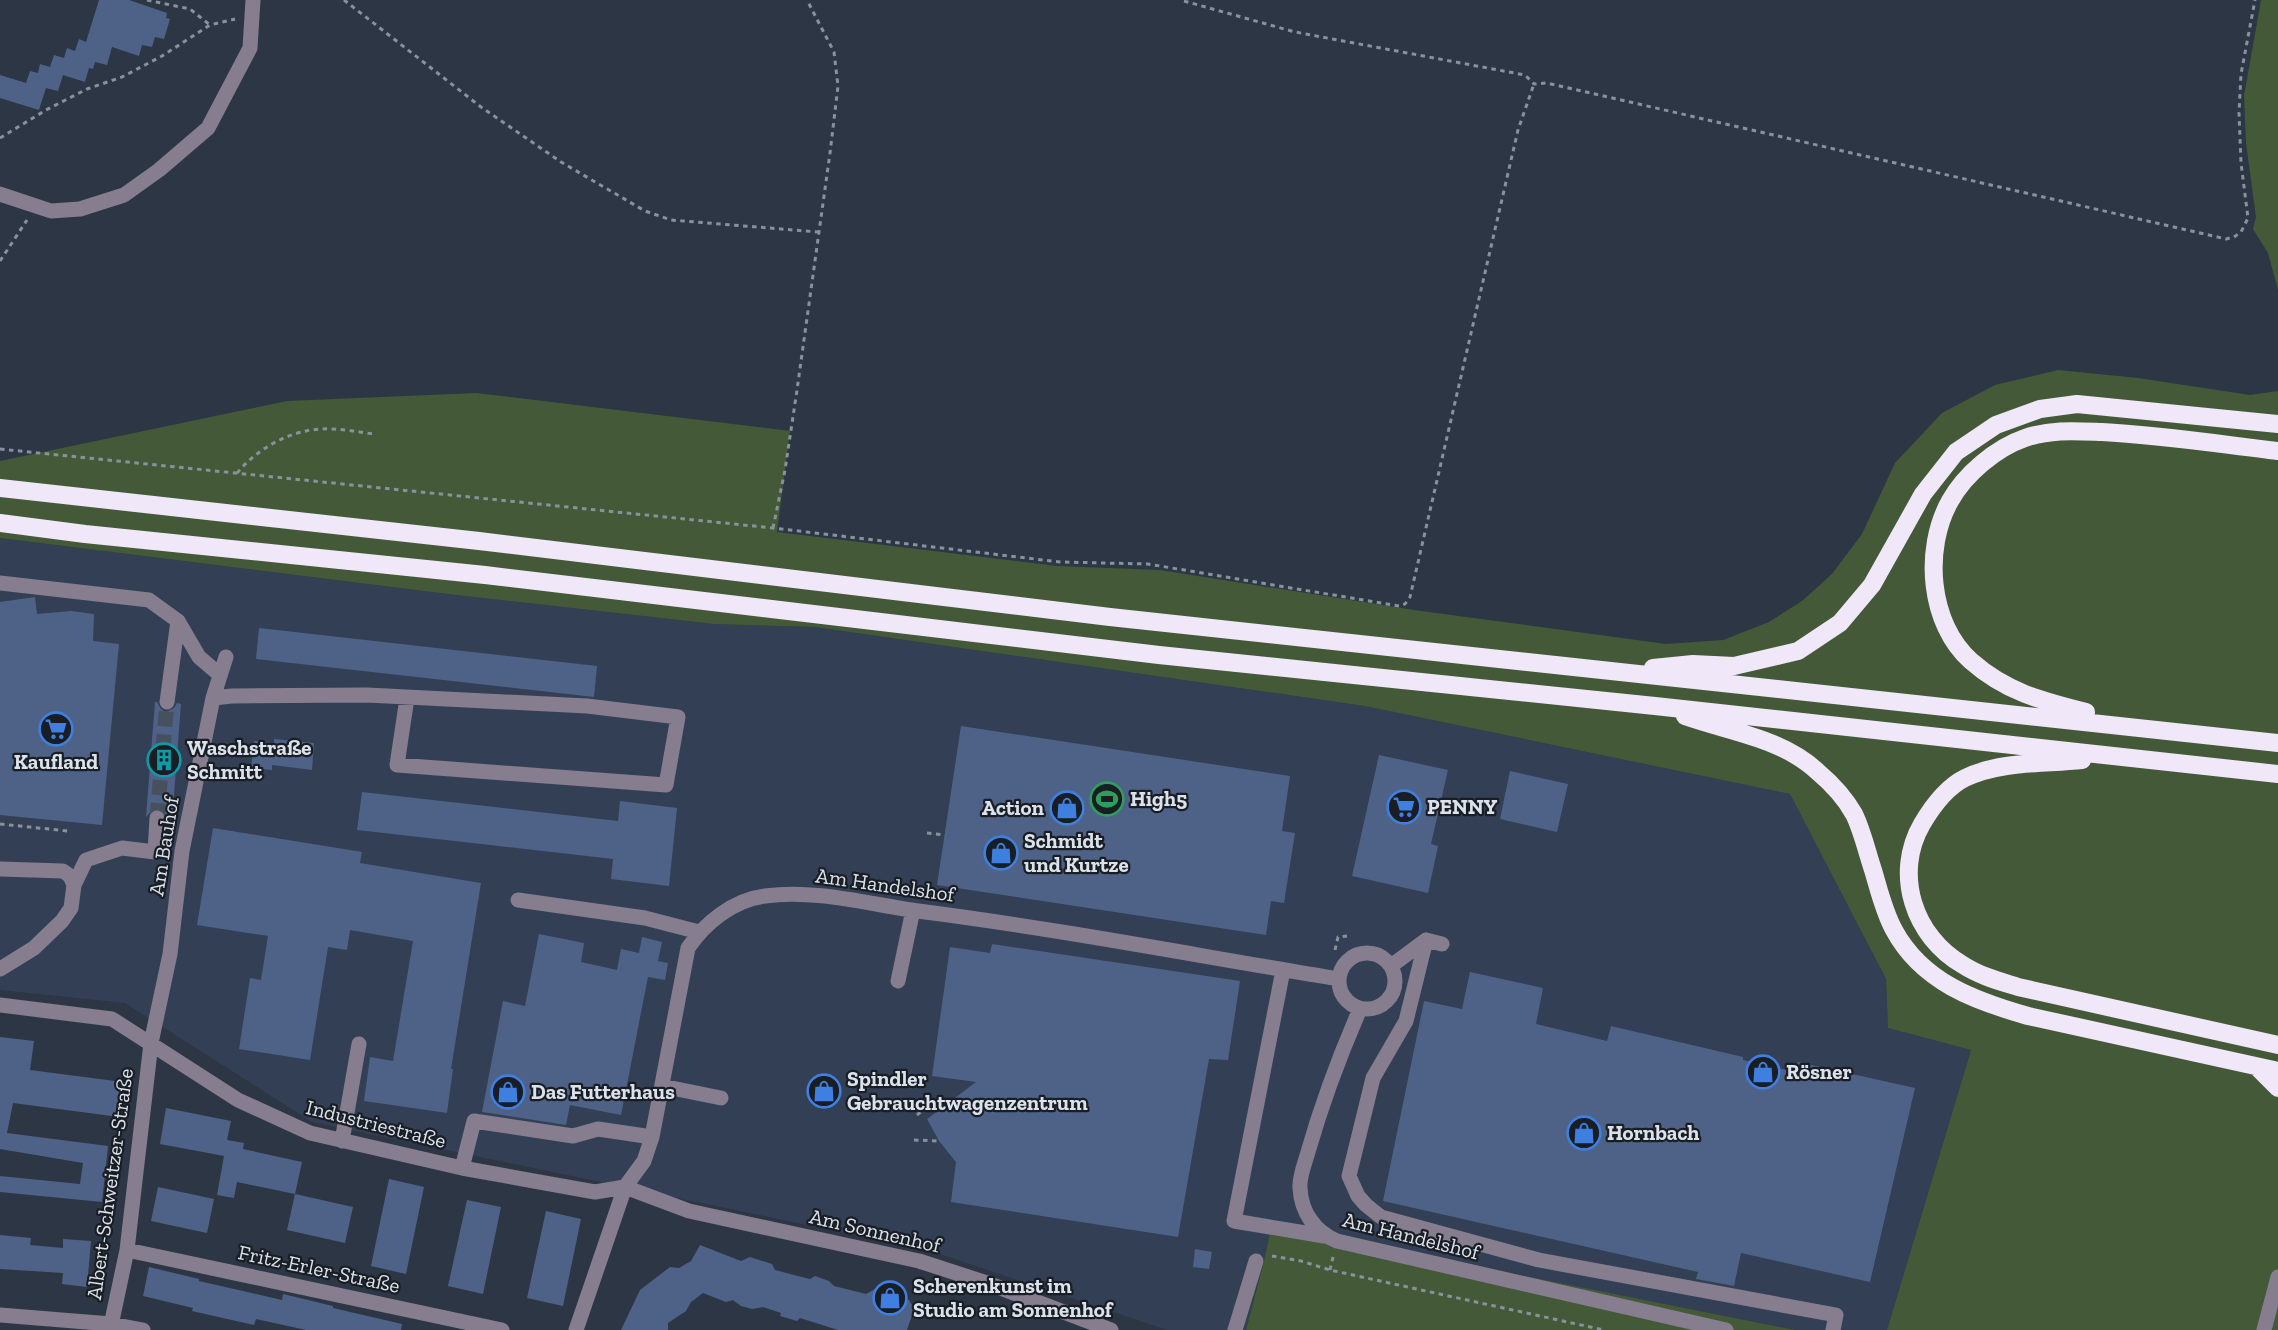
<svg xmlns="http://www.w3.org/2000/svg" width="2278" height="1330" viewBox="0 0 2278 1330" font-family="'Zilla Slab',serif">
<rect width="100%" height="100%" fill="#2d3645"/>
<!-- built -->
<path fill="#333f54" d="M0 538 456 595 714 624 815 627 1365 706 1790 794 1886 979 1888 1028 1971 1050 1887 1330H1795L1360 1243 1271 1228 1264 1261 1246 1330H1167L928 1250 312 1122 125 1003 0 990Z"/>
<!-- green -->
<path fill="#445937" d="M2261 0H2278V290L2268 253 2253 229 2256 217 2246 143 2244 96Z
M2058 370 2138 378 2250 395 2278 391V1330H1887L1971 1050 1888 1028 1886 979 1790 794 1365 706 815 627 714 624 456 595 0 538V461L287 401 476 393 790 431 777 532 1057 566 1160 570 1414 610 1666 644 1723 640 1769 622 1802 601 1832 574 1862 534 1895 463 1942 413 1995 385Z
M1271 1228 1360 1243 1795 1330H1246L1264 1261Z"/>
<!-- building -->
<path fill="#4e6287" d="M99 0H129L167 13 166 18 170 19 164 39 155 37 152 47 142 45 139 56 112 47 107 65 95 62 93 69 89 68 85 82 63 75 58 91 46 88 39 110 0 98V75L26 83 30 71 38 73 40 64 50 67 54 55 64 58 67 48 75 51 79 39 86 42Z
M35 597 37 614 71 611 94 614 93 641 119 644 102 825 0 815V602Z
M259 628 597 666 594 697 256 659Z
M155 702H157L161 709 166 712 174 708 177 703 181 704 172 820 167 819 165 813 158 808 152 810 146 817Z
M961 726 1290 776 1282 831 1295 833 1284 903 1271 901 1266 935 937 885Z
M274 739 314 743 312 770 272 765V770L251 768 254 741 274 743Z
M1379 755 1448 770 1431 844 1438 846 1428 893 1352 876Z
M1510 771 1568 784 1557 832 1500 819Z
M362 792 618 821 620 801 677 808 669 886 611 879 613 859 357 830Z
M213 828 362 852 360 863 481 883 451 1069H453L447 1113 364 1101 370 1057 393 1061 413 941 350 930 347 950 328 947 310 1060 239 1049 250 978 261 980 268 936 197 925Z
M539 934 584 943 581 962 617 970 621 949 639 953 642 937 662 942 658 961 668 963 665 980 648 977 621 1115 570 1105 566 1125 482 1112 503 1001 525 1006Z
M992 944 1240 981 1228 1060 1209 1059 1178 1237 951 1202 956 1162 939 1141 927 1119 976 1082 932 1076 950 947 990 953Z
M1470 972 1543 988 1536 1024 1607 1041 1611 1026 1743 1057V1060L1795 1072 1798 1062 1915 1088 1870 1282 1741 1253 1734 1286 1696 1279 1698 1272 1383 1201 1424 1001 1462 1009Z
M0 1037 34 1041 30 1070 123 1082 119 1117 13 1103 7 1133 108 1146 102 1202 0 1192V1176L80 1184 83 1163 0 1149Z
M166 1108 231 1121 227 1140 244 1143 243 1149 302 1162 295 1194 237 1182 234 1198 217 1195 224 1156 160 1144Z
M389 1179 424 1187 406 1274 371 1266Z
M158 1187 214 1199 207 1233 151 1221Z
M295 1194 353 1207 345 1243 287 1230Z
M467 1200 501 1207 483 1294 448 1286Z
M546 1211 581 1219 563 1306 527 1298Z
M0 1235 31 1238 30 1245 63 1248V1239L91 1241 87 1287 62 1284 63 1273 0 1269Z
M700 1245 741 1261 750 1257 772 1264 775 1270 794 1275 810 1279 815 1276 829 1281 834 1286 866 1294 875 1289 909 1300 914 1309 907 1330H838L800 1318 797 1321 780 1316 781 1313 763 1307 752 1309 741 1306 733 1300 726 1302 703 1293 691 1302 686 1311 668 1323V1330H621L640 1290 670 1267 679 1268 691 1261Z
M1195 1249 1212 1252 1209 1269 1193 1267Z
M149 1267 199 1279V1281L282 1300 283 1294 333 1306V1308L402 1324 401 1330H306L256 1319 254 1325 192 1311 193 1308 143 1296Z"/>
<g fill="none" stroke-linecap="round" stroke-linejoin="round">
<!-- minor-tunnel -->
<path stroke="#47505e" stroke-width="15" stroke-dasharray="15 8" stroke-linecap="butt" d="M157 818 167 702"/>
<!-- path -->
<path stroke="#89919d" stroke-width="3" stroke-dasharray="4.5 4.5" stroke-linecap="butt" d="M147 0 190 9 210 25
M344 0 481 107 561 162 645 211 671 220 818 232
M1184 1 1295 32 1525 75 1534 84 1547 83 2226 239 2234 237 2241 232 2248 218 2241 163 2239 113 2241 74 2255 0
M0 138 46 110 87 89 122 77 162 56 210 25 235 19
M0 261 27 220
M0 449 773 528 1060 562 1148 564 1399 606 1405 604 1410 597 1518 130 1534 84
M237 473C257 449 290 430 322 429 339 428 358 432 374 434
M773 528 785 470 797 390 830 153 838 86 834 52 807 0
M0 824 68 831
M927 833 945 835
M1335 950 1338 937 1347 936
M917 1115 932 1102H948
M914 1140 939 1141
M1272 1256 1301 1261 1330 1270 1604 1330
M1330 1270 1333 1257"/>
<!-- minor -->
<path stroke="#867d8f" stroke-width="15" d="M0 194 51 211 80 209 124 195 159 170 208 128 250 48 253 0
M0 583 149 600 178 621 199 657 220 675
M213 698 232 696 367 695 587 706 678 717 666 785 397 765 407 698
M167 702 178 621
M0 869 63 871 70 876 74 885
M518 900 645 918 699 932
M1426 940 1406 1021 1373 1078 1349 1176 1358 1196 1366 1205 1381 1217 1539 1260 1836 1315 1833 1330
M1339 981a28 28 0 1 1 56 0a28 28 0 1 1-56 0Z
M1391 966 1426 940 1442 944
M0 969 34 948 62 921 71 908 74 885 86 860 122 848 155 852 157 818
M1283 970 1234 1221 1324 1236
M898 981 913 910
M0 1005 112 1019 238 1100 310 1133 462 1168 595 1192 625 1187
M1360 1009C1340 1055 1322 1103 1308 1152 1305 1163 1299 1177 1300 1188 1301 1212 1315 1232 1337 1241L1726 1330
M662 1086 721 1098
M342 1141 359 1044
M462 1168 474 1121 573 1136 598 1129 652 1137
M625 1187 689 1211 919 1261 990 1284 1111 1330
M127 1250 502 1330
M0 1315 111 1324 143 1330
M110 1330 127 1250 151 1043 170 954 182 851 213 698 226 657
M576 1330 625 1187 644 1161 652 1137 688 948C705 923 733 900 765 896 815 889 868 904 918 911 1059 929 1199 956 1339 979
M1235 1330 1256 1261
M2264 1330 2278 1277"/>
<!-- highway -->
<path stroke="#f0e7f9" stroke-width="18" d="M0 488 479 541 1110 617 2278 743
M0 523 85 534 485 575 1159 655 1655 706 2278 774
M1653 668 1693 664 1734 666 1798 651 1840 623 1872 585 1923 494 1956 452 1996 425 2040 409 2077 404 2278 424
M2086 712C2042 701 2006 692 1971 661 1929 624 1923 549 1950 501 1965 474 1996 448 2025 438 2051 429 2076 431 2102 432 2161 435 2219 444 2278 451
M1685 716C1730 732 1782 738 1818 772 1831 783 1845 798 1854 814 1862 830 1867 852 1873 870 1879 890 1884 912 1894 930 1922 982 1975 1001 2028 1016L2278 1071
M2082 760C2044 764 2000 761 1965 778 1947 787 1932 807 1922 824 1893 874 1914 937 1963 965 1980 976 1999 981 2018 987L2278 1045
M2257 1067 2278 1088"/>
</g>
<!-- icons -->
<defs>
<g id="supermarket-ring" transform="scale(1.725)"><circle r="9.5" fill="#191d24" stroke="#3f7fe0" stroke-width="1.5"/><path d="M-6-5.5h2.5l.6 2H6L4.5 2H-2.5L-4.4-4H-6ZM-1.5 3.2a1.3 1.3 0 1 0 .1 0ZM3 3.2a1.3 1.3 0 1 0 .1 0Z" fill="#3f7fe0"/></g>
<g id="building-ring" transform="scale(1.725)"><circle r="9.5" fill="#191d24" stroke="#0f9aa8" stroke-width="1.5"/><path d="M-4-6H4V6H1V3H-1V6H-4ZM-2.5-4.3h1.7v1.8h-1.7ZM.8-4.3h1.7v1.8H.8ZM-2.5-1h1.7V.8h-1.7ZM.8-1h1.7V.8H.8Z" fill="#0f9aa8"/></g>
<g id="stadium-ring" transform="scale(1.725)"><circle r="9.5" fill="#191d24" stroke="#2e9e5b" stroke-width="1.5"/><path d="M0-5a6.5 5 0 1 0 0 10a6.5 5 0 1 0 0-10ZM-3.5-1.8h7v3.6h-7Z" fill="#2e9e5b"/></g>
<g id="shop-ring" transform="scale(1.725)"><circle r="9.5" fill="#191d24" stroke="#3f7fe0" stroke-width="1.5"/><path d="M-5-2.5h2.3a2.7 3.5 0 0 1 5.4 0H5L5.5 6h-11ZM-1.5-2.5h3a1.5 2.3 0 0 0-3 0Z" fill="#3f7fe0"/></g>
</defs>
<g fill-rule="evenodd">
<use href="#supermarket-ring" x="56" y="729"/>
<use href="#building-ring" x="164" y="760"/>
<use href="#stadium-ring" x="1107" y="799"/>
<use href="#supermarket-ring" x="1404" y="807"/>
<use href="#shop-ring" x="1067" y="808"/>
<use href="#shop-ring" x="1001" y="853"/>
<use href="#shop-ring" x="1763" y="1072"/>
<use href="#shop-ring" x="824" y="1091"/>
<use href="#shop-ring" x="508" y="1092"/>
<use href="#shop-ring" x="1584" y="1133"/>
<use href="#shop-ring" x="890" y="1298"/>
</g>
<g text-anchor="middle" stroke-width="4.5" stroke-linejoin="round" paint-order="stroke">
<!-- poi labels -->
<g font-size="21" font-weight="bold" fill="#dce2ec" stroke="#191d24" text-anchor="start">
<text x="187" y="755">Waschstraße<tspan x="187" dy="24">Schmitt</tspan></text>
<text x="56" y="769" text-anchor="middle">Kaufland</text>
<text x="1130" y="806">High5</text>
<text x="1427" y="814">PENNY</text>
<text x="1044" y="815" text-anchor="end">Action</text>
<text x="1024" y="848">Schmidt<tspan x="1024" dy="24">und Kurtze</tspan></text>
<text x="1786" y="1079">Rösner</text>
<text x="847" y="1086">Spindler<tspan x="847" dy="24">Gebrauchtwagenzentrum</tspan></text>
<text x="531" y="1099">Das Futterhaus</text>
<text x="1607" y="1140">Hornbach</text>
<text x="913" y="1293">Scherenkunst im<tspan x="913" dy="24">Studio am Sonnenhof</tspan></text>
</g>
<!-- street labels -->
<g font-size="21" fill="#dce2ec" stroke="#191d24">
<text transform="translate(164 846) rotate(-81)" y="7">Am Bauhof</text>
<text transform="translate(885 885) rotate(8)" y="7">Am Handelshof</text>
<text transform="translate(376 1124) rotate(14)" y="7">Industriestraße</text>
<text transform="translate(110 1184) rotate(-82)" y="7">Albert-Schweitzer-Straße</text>
<text transform="translate(875 1231) rotate(13)" y="7">Am Sonnenhof</text>
<text transform="translate(1411 1236) rotate(14)" y="7">Am Handelshof</text>
<text transform="translate(319 1269) rotate(12)" y="7">Fritz-Erler-Straße</text>
</g>
</g>
</svg>
